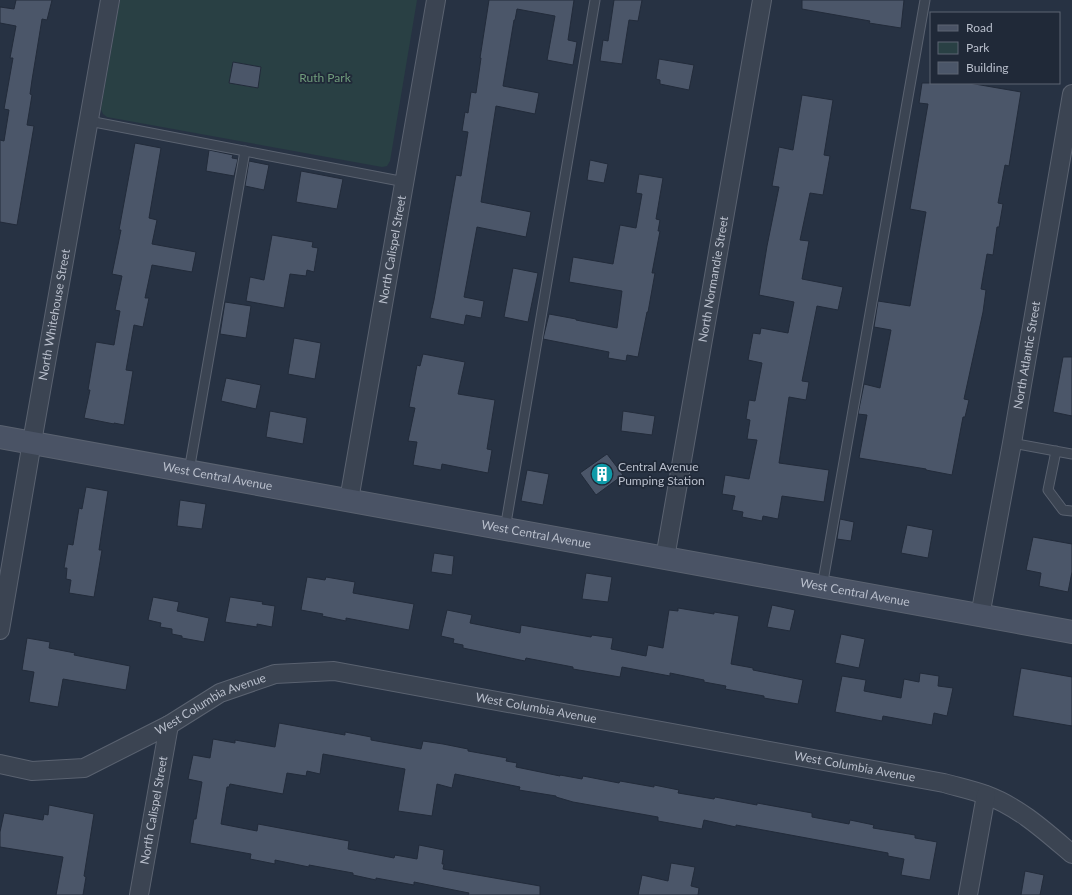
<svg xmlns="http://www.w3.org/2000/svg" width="1072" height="895" viewBox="0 0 1072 895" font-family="Lato,sans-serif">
<rect width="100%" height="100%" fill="#273243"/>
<!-- green -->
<path fill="#294044" d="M120 0H417L390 161 387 166 382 167 107 117 103 114 101 109Z"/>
<!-- building -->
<path fill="#4b5669" stroke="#222b3a" d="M16 0H52L47 20 42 19 32 80 30 94 32 95 27 125 34 126 17 225 0 222V140L4 141 9 110 4 109 13 58H10L16 26 0 23V7L14 9Z
M489 0H574L568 40 577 42 573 65 547 60 555 16 517 9 515 20H514L503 86 539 93 535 114 496 106 481 202 531 212 526 237 477 227 464 297 484 301 481 318 466 315 464 325 430 318 434 300 456 175 461 176 468 132 462 131 465 112 468 113 471 92 476 93 481 58H480Z
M614 0H642L638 21 629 20 622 64 600 61 603 40 608 41Z
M802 0H904L901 28 869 23 870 21 802 9Z
M659 59 694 65 689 90 660 84V80L656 79Z
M233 62 261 67 258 88 229 83Z
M922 83H969L1021 92 1009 166 1005 165 998 203 1003 204 999 227H997L993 255 987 254 981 289 986 290 983 312 964 399 969 400 965 417H963L952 475 926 470V469L859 458 867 415 858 414 864 384 880 388 891 330 874 327 878 301 910 306 926 212 910 209 928 104 919 103Z
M802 95 833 100 824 155 830 156 823 195 810 193 800 240 809 241 802 279 843 287 838 310 817 306 802 381 809 382 806 400 789 397 779 463 829 470 824 502 782 496 778 519 763 516 762 521 742 517 743 512 732 510 735 496 722 494 725 475 749 479 757 440 747 439 750 420 746 419 749 400 755 401 762 363 748 360 753 333 760 334 761 328 788 333 794 302 759 295 767 246 779 187 772 186 779 147 793 150Z
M135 143 161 148 149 218 157 220 152 244 196 252 192 272 152 265 145 298H149L143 327 134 325 126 370 133 371 124 425 114 423V424L84 418 90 390H88L96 342 114 345 120 311 115 310 122 276 112 274 121 230H119Z
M209 150 233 155 232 158 238 159 234 176 206 171Z
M590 160 608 164 604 183 587 180Z
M249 161 269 165 264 190 245 186Z
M301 171 343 179 337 209 296 202Z
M639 174 663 178 656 219 660 220 658 231H660L652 273H655L648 312H647L638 357 627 355 626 361 608 358 609 352 543 339 549 314 576 319V320L617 328 622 291 569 282 573 257 613 264 620 225 636 228 642 194 636 193Z
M272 235 313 242 312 247 318 248 314 272 307 270 306 276 290 274 284 308 246 301 250 277 264 280Z
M513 268 538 273 528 322 504 317Z
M225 302 251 306 246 338 220 334Z
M294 338 321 343 315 379 288 374Z
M423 354 465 362 458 394 495 400 487 449 492 450 488 473 442 464 441 470 413 465 417 442 408 441 415 408 409 407 417 365 420 366Z
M1063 357H1072V416L1053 412Z
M226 378 261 385 256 409 221 401Z
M270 411 307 418 303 444 266 437Z
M623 411 655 416 652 435 621 431Z
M607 454 623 475 596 495 580 473Z
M527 470 549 474 543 505 521 501Z
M86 487 108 491 99 550H102L94 597 69 593 71 580 66 579 67 568H64L68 544 73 545 79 508 82 509Z
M180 500 206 504 202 529 177 526Z
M840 519 854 522 851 541 837 539Z
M907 525 933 530 928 558 901 553Z
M1033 537 1072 544V572L1068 592 1039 586 1041 573 1026 570Z
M434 553 454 556 452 575 431 572Z
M586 573 612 577 608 602 582 599Z
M307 577 325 580 326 577 355 582 353 593 414 604 409 630 346 618V621L322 616 323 614 301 610Z
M153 597 179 602 177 611 209 618 204 642 182 638V636L172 634V629L160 627 161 623 148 620Z
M230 597 263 602 262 604 275 606 272 627 257 624V627L225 622Z
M772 605 795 610 790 631 767 627Z
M678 608 714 614V612L739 616 731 664 753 668V670L803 680 798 704 764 698V696L725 689 726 686 704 682V680L670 673V676L622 667 620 677 573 669V667L526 658 525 661 463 648V645L453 643 454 639 441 636 447 610 472 615 470 623 520 633 521 625 591 637 592 635 613 638 611 649 646 656 648 645 663 648 669 610 678 611Z
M841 634 865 639 859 668 835 663Z
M27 638 50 642 49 648 75 653 74 655 130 666 126 690 63 679 58 707 29 702 34 672 22 670Z
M1021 668 1072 677V726L1013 716Z
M920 673 939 676 938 686 953 688 947 716 934 713 932 725 883 716 882 721 835 712 842 676 866 680 864 691 901 698 904 679 919 682Z
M279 723 345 735V732L371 737V740L421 749 423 741 443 744 468 749V751L507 758 506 761 517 763 516 767 560 776V775L582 779 583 776 619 783 620 781 654 787V785L679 790 678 793 714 799 715 797 757 805V803L812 813V817L849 824 850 820 874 825 873 828 915 835V838L937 842 930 880 901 875 904 859 888 856V853L736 825V827L704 820 702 829 658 821V817L573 802 556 797V796L519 790 520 787 455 774 452 788 437 784 432 816 398 811 405 769 323 754 320 774 307 771 306 776 287 773 283 794 230 784 229 787H227L221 824 257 831 258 824 349 841 348 849 394 858 395 855 417 859 419 845 444 850 442 864H444L443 869 540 886V895H468L469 893 414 882V885L376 878V880L353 875V873L309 865V867L275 860V864L250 859 251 854 190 843 194 819H196L202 782 188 779 193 755 210 758 213 739 235 743V740L275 747Z
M49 805 94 814 84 876 86 877 83 895H56L63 857 0 847V832L4 813 43 820 44 814 48 815Z
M671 863 695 867 691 886 699 888 698 895H638L642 875 668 881Z
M1025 871 1044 875 1040 895H1021Z"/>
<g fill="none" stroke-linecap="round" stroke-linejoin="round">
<!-- lane casing -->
<g stroke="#5a6270" stroke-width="11">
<path id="lane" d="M89 121 405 182
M1012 443 1072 454
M1056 451 1048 490 1063 510 1072 511
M189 471 245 151
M505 529 595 0
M822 587 925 0"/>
</g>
<!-- street casing -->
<g stroke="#5a6270" stroke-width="20">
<g id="street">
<path id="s1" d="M349 500 436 0"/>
<path id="s2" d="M665 558 762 0"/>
<path id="s3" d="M980 616 1012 443 1072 94"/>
<path id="s4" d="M0 630 32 442 110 0"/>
<path id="s5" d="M0 764 32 771 84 768 169 725 220 693 275 674 334 671 944 783C958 787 972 790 986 795 1019 807 1045 831 1072 854"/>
<path id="s6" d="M139 895 169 725"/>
<path d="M968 895 986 795"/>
</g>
</g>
<!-- secondary casing -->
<g stroke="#5a6270" stroke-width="24">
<g id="secondary">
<path id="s7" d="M0 437 1072 632"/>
</g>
</g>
<!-- lane -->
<use href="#lane" stroke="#3b4452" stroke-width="9"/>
<!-- street -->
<use href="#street" stroke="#3b4452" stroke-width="18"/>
<!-- secondary -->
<use href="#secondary" stroke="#4a5365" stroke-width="22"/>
</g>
<!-- icons -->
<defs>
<g id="building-disc" transform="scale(1.15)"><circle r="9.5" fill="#0f9aa8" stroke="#202938"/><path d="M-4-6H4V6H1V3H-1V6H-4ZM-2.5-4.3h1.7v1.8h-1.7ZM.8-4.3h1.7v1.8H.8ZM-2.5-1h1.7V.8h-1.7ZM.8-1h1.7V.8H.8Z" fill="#fff"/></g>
</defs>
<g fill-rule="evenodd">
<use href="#building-disc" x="602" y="474"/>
</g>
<g text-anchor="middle" stroke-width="3.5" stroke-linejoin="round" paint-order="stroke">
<!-- park labels -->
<g font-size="12" fill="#709d7c" stroke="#202938">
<text x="325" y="82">Ruth Park</text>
</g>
<!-- street labels -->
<g font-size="12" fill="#b9bfcc" stroke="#202938">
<text dy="4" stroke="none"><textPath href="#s1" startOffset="254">North Calispel Street</textPath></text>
<text dy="4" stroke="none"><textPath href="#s2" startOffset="283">North Normandie Street</textPath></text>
<text dy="4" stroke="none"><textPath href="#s4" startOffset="320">North Whitehouse Street</textPath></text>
<text dy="4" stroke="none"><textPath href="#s3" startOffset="265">North Atlantic Street</textPath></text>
<text dy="4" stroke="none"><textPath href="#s7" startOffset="221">West Central Avenue</textPath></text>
<text dy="4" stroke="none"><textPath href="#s7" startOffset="545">West Central Avenue</textPath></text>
<text dy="4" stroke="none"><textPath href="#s7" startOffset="869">West Central Avenue</textPath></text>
<text dy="4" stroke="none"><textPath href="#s5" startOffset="227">West Columbia Avenue</textPath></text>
<text dy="4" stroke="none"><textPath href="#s5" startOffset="563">West Columbia Avenue</textPath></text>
<text dy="4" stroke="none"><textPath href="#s5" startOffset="887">West Columbia Avenue</textPath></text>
<text dy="4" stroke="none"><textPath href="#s6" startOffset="86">North Calispel Street</textPath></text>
</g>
<!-- poi labels -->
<g font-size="12" fill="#b9bfcc" stroke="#202938" text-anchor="start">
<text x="618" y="471">Central Avenue<tspan x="618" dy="14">Pumping Station</tspan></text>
</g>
</g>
<!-- legend -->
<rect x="930" y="12" width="130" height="72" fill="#202938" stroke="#5d6573"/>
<rect x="938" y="25" width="20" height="6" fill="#4a5365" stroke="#5d6573"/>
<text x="966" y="32" font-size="12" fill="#b9bfcc">Road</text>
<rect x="938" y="42" width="20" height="12" fill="#294044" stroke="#5d6573"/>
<text x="966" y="52" font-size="12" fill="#b9bfcc">Park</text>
<rect x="938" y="62" width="20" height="12" fill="#4b5669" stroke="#5d6573"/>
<text x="966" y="72" font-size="12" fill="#b9bfcc">Building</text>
</svg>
